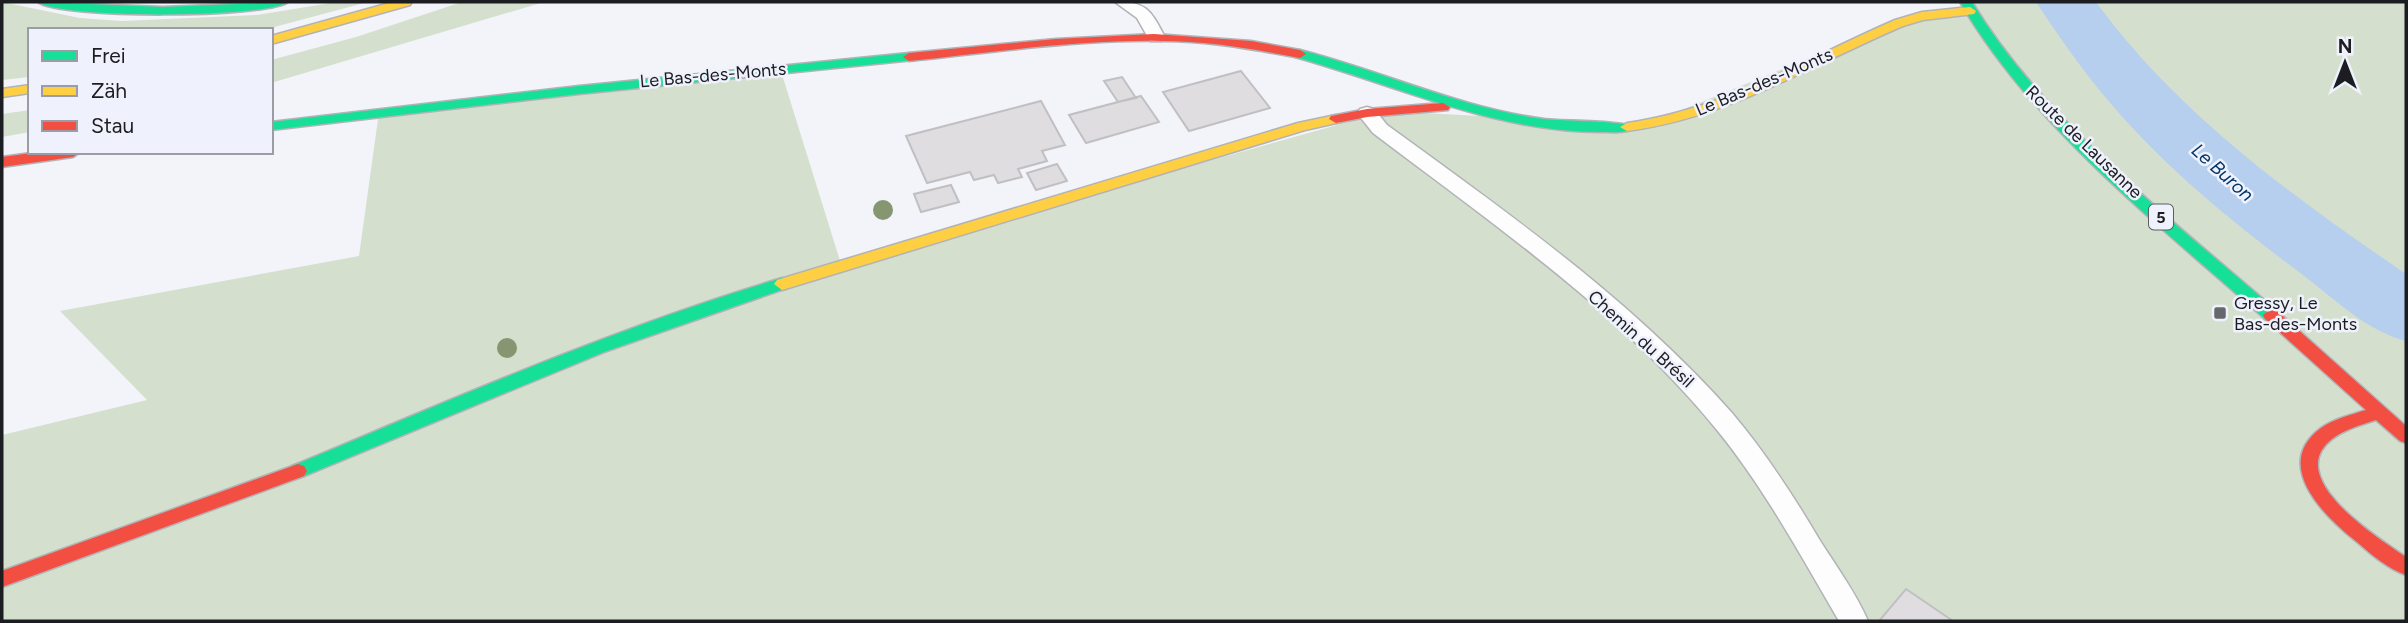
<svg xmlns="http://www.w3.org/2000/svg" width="2408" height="623" viewBox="0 0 2408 623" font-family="Figtree,sans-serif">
<rect width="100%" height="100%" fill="#f2f4fa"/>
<!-- green -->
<path fill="#d4e0cd" d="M2 2 80 18 122 21 257 15 337 2H368L263 30H30V77L2 80Z
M462 2H544L271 83V60L356 37Z
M1966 2H2406V621H2V435L147 400 60 311 359 256 379 112 780 68 841 264 1387 111 1645 125 1883 28 1970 11Z
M30 110V132L2 137V114Z"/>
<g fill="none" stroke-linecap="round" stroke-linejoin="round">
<!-- river -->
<path fill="#b6cfee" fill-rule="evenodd" d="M2036 2H2096C2179 115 2292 196 2406 274V341C2368 331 2339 303 2308 279 2239 227 2169 172 2112 105 2084 73 2060 38 2036 2Z"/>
</g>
<!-- building -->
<path fill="#dfdde0" stroke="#c0bfc1" stroke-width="2" d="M1241 71 1270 108 1189 131 1163 92Z
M1122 77 1136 98 1118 102 1104 81Z
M1141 96 1159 122 1086 143 1069 115Z
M1041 101 1065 145 1042 151 1047 161 1018 169 1022 177 998 183 994 175 974 180 970 172 927 183 906 136Z
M1057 164 1067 181 1036 190 1027 173Z
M951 185 959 202 921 212 914 194Z
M1906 589 1953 621H1879Z"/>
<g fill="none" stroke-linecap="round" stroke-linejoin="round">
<!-- lane casing -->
<g stroke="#b2b3b7" stroke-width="3">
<path id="lane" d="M1115 2C1147 1 1151 11 1165 37L1162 41H1150L1137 18Z
M1367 107 1374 109 1387 125C1508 213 1632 300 1732 413 1765 452 1793 495 1819 539 1836 566 1856 593 1868 621H1839C1801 556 1765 489 1717 430 1621 312 1493 224 1373 133L1357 113 1360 109Z"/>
</g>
<!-- fast casing -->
<g stroke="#b2b3b7" stroke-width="3">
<path id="fast" d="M38 2 163 7 288 2C267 18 59 19 38 2Z
M1960 2H1972C2044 121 2172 220 2277 311L2279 315 2277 319H2265C2159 225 2032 126 1960 2Z
M1300 50C1382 71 1460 108 1544 119 1560 121 1628 121 1634 127 1627 134 1613 132 1603 132 1497 133 1396 85 1295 57V51Z
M909 53 914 54V60L579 94 271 130V122L579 86Z
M782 278 787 280 790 284 787 288 604 352 304 476 298 478 292 476 289 471 292 466C453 399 614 328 782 278Z"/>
</g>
<!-- slow casing -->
<g stroke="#b2b3b7" stroke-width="3">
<path id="slow" d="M393 2H412L410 5 271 44V36Z
M1970 7 1976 11 1974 14 1923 20 1903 26C1809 66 1731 117 1627 131L1620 127 1627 123C1725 109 1805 59 1895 20L1922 12Z
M30 85V93L2 97V89Z
M1336 115 1343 119 1341 122 1305 130 782 290 774 284 777 280 1298 123Z"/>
</g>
<!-- jam casing -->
<g stroke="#b2b3b7" stroke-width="3">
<path id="jam" d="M1154 34 1251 41 1300 50 1306 54 1300 58C1268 52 1237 46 1204 43 1106 35 1006 51 909 61L903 57 909 53 1056 39Z
M1443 103 1450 107 1448 110 1367 117 1336 123 1329 119 1331 116 1367 109Z
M39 152H80L73 157 2 167V157Z
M2271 309 2277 311 2406 426V443L2400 441 2376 420C2361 425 2345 429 2332 439 2282 478 2378 538 2406 557V575C2388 569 2371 554 2357 542 2325 517 2271 465 2321 428 2334 419 2350 415 2366 410L2265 319 2263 315Z
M298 464 304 466 307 471 304 476 2 587V571Z"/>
</g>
<!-- lane -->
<use href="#lane" fill="#fdfdfe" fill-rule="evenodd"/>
<!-- fast -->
<use href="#fast" fill="#16e098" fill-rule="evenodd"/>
<!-- slow -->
<use href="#slow" fill="#ffcf43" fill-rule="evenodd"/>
<!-- jam -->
<use href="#jam" fill="#f24e42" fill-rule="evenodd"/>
</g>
<!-- trees -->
<g fill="#869670">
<circle cx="883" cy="210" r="10"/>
<circle cx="507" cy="348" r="10"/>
</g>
<!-- markers -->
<rect fill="#67686d" stroke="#eff2fd" stroke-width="2.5" x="2213" y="306" width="14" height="14" rx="3.5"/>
<g text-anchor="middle" stroke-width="5" stroke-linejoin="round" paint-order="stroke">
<!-- shield labels -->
<rect fill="#eff2fd" stroke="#5b5d63" stroke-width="2" x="2149" y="204.5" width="24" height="25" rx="5"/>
<g font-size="16" font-weight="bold" fill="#1c1d21">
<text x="2161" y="223">5</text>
</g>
<!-- street labels -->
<g font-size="18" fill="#1c1d21" stroke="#eff2fd">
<text transform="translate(713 75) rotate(-5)" y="6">Le Bas-des-Monts</text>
<text transform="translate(1764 82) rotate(-23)" y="6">Le Bas-des-Monts</text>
<text transform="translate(2084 142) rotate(44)" y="6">Route de Lausanne</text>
<text transform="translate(1641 339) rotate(42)" y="6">Chemin du Brésil</text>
</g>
<!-- poi labels -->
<g font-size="18" fill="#1c1d21" stroke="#eff2fd" text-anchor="start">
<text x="2234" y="309">Gressy, Le<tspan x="2234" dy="21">Bas-des-Monts</tspan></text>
</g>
<!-- water labels -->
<g font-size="19" font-style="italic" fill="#043669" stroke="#eff2fd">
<text transform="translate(2223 172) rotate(42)" y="7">Le Buron</text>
</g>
</g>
<!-- border -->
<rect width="2408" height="623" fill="none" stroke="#1c1d21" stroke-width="7"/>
<!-- legend -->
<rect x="28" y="28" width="245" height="126" fill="#eff2fd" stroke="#9b9da5" stroke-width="2"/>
<rect x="42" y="51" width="35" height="10" fill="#16e098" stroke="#9b9da5" stroke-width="2"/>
<text x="91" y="63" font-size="21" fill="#1c1d21">Frei</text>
<rect x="42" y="86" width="35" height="10" fill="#ffcf43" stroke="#9b9da5" stroke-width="2"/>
<text x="91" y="98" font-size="21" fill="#1c1d21">Zäh</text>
<rect x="42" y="121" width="35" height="10" fill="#f24e42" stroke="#9b9da5" stroke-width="2"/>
<text x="91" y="133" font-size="21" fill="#1c1d21">Stau</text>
<!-- north arrow -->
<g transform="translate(2345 63)" stroke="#eff2fd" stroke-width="5" paint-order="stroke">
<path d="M0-5L12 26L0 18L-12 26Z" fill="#1c1d21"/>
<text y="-10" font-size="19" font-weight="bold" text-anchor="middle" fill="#1c1d21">N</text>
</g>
</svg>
